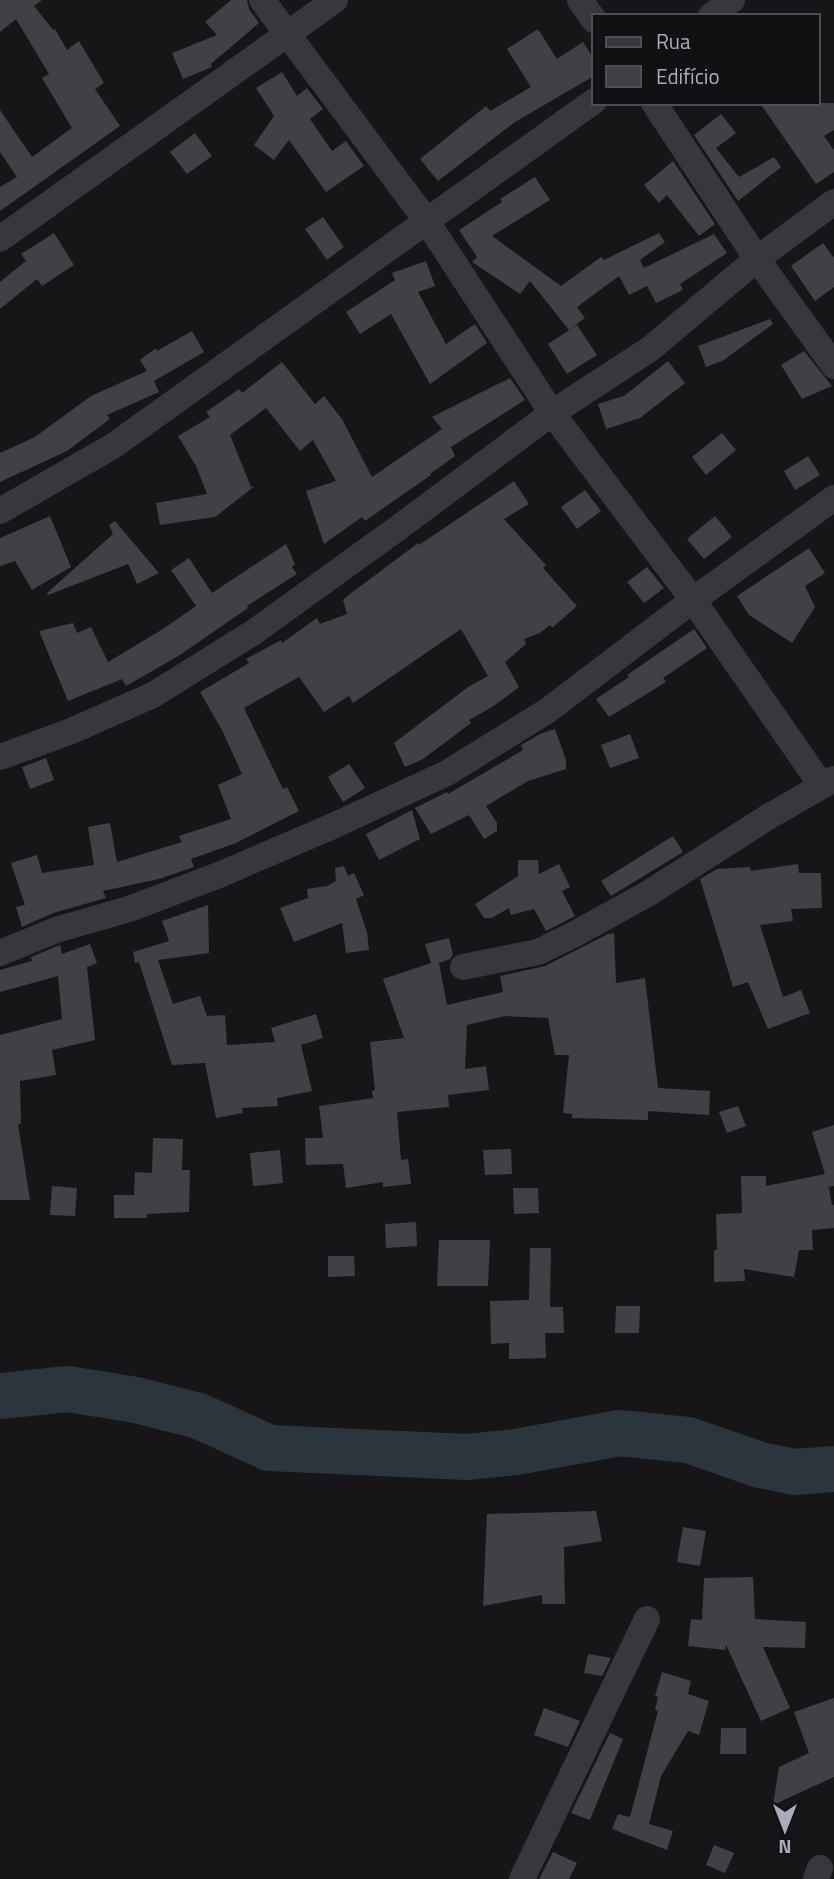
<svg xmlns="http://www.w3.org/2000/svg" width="834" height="1879" viewBox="0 0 834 1879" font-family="'Titillium Web',sans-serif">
<rect width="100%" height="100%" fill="#161618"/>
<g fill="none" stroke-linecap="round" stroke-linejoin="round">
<!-- river -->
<path stroke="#2c353c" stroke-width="46" d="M0 1396 68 1389 136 1400 199 1416 269 1448 467 1457 516 1452 620 1433 688 1440 760 1465 795 1472 834 1469"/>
</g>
<!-- building -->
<path fill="#404145" d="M0 0H42L34 6 53 30 55 29 67 50 79 41 104 83 95 89 120 126 0 211V187L17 177 0 152V110L32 157 72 128 42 78 49 74 16 19 0 32Z
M231 0H247L249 9 259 23 211 64 212 67 183 79 172 53 217 35 205 22Z
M538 29 557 59 583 42 594 59V76L515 122 438 181 420 159 486 106 490 111 531 87 507 49Z
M282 72 297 96 307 88 323 109 310 119 332 151 346 141 364 166 326 192 289 140 274 160 254 145 274 116 256 88Z
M760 103H834V130L824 136 834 150V172L816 184Z
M721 114 736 133 716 148 739 177 774 157 781 167 738 201 694 135Z
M195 133 212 156 187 174 170 152Z
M673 161 715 224 699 236 667 195 659 203 644 185Z
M535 177 550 200 492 236 561 286 601 257 604 260 659 233 665 242 640 260 644 268 714 234 727 253 680 284 683 290 656 303 647 286 629 295 619 276 577 307 585 318 569 330 530 281 520 294 472 262 477 257 459 230 502 202 500 199Z
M323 217 344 247 327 260 305 229Z
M54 233 74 265 42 286 37 279 0 309V282L26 261 21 254Z
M823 243 834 258V287L815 301 791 266Z
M426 261 435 286 418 292 446 344 475 324 487 343 430 384 391 314 360 334 346 312 395 280 392 273Z
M770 319 773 324 724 360 706 367 698 346Z
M577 325 597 355 567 374 548 344Z
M192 331 204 352 154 381 159 392 107 415 110 419 67 451 0 482V453L35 437 91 396 147 371 140 360 156 348 157 351Z
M804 351 832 386 802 399 781 365Z
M668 361 685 383 640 418 606 429 598 404 624 396Z
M282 362 315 404 324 396 342 419 372 477 442 429 432 417 510 378 525 400 451 447 455 456 430 474 431 475 365 521 362 517 324 544 306 491 336 481 313 440 300 451 266 408 230 435 251 487 255 486 215 517 160 525 156 503 207 494 196 466 178 436 210 417 206 412 239 389 242 393Z
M722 433 736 450 706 475 692 457Z
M808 456 820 475 795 490 784 471Z
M514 481 529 504 504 519 546 565 543 568 577 606 552 628 550 625 540 633 524 639 526 644 505 662 519 687 492 707 469 720 471 723 423 759 405 767 394 743 468 687 488 676 461 629 353 703 349 696 324 712 299 677 244 708 283 789 287 787 299 811 236 843 191 859 194 867 159 879 103 891 106 898 53 913 22 927 16 907 25 905 11 863 37 855 42 873 94 865 88 827 110 823 117 862 182 842 179 836 231 819 218 785 242 774 223 732 200 692 249 663 246 659 281 640 282 643 317 618 320 624 347 614 343 600 346 597 418 543 419 545Z
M585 490 601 511 577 529 561 507Z
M50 516 71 567 32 590 15 561 0 566V538Z
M715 516 732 537 704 559 687 539Z
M115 521 159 573 137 584 128 564 48 595 47 593 113 534 109 525Z
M286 544 295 564 292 567 297 574 247 606 248 608 180 655 126 686 122 679 68 701 39 631 73 623 77 633 91 627 108 662 163 629 196 606 171 570 189 558 212 593Z
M809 548 825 573 805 586 815 607 792 643 749 615 737 596Z
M647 567 664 588 644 603 627 582Z
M694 629 707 648 663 678 666 682 609 717 596 699 629 677 627 675Z
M555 729 566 760V769L528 781 486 806 497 823V831L484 839 469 815 431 834 415 808 447 792 448 794 523 750 521 745 540 734Z
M630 734 639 758 610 768 601 745Z
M46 758 54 780 30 789 22 767Z
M349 764 365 788 343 802 328 777Z
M412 810 420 839 379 860 366 834Z
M673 836 683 852 611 896 601 881Z
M518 860H538L539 874 559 864 570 887 562 891 575 916 546 931 534 909 511 915 509 908 492 918H484L475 904 518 876Z
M798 864 799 873H821L822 908 791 909 793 921 760 925 783 997 801 990 810 1013 768 1029 748 982 733 987 700 879 717 869 750 867 751 871Z
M344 866 348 876 354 873 364 895 356 899 367 932 369 950 346 953 342 923 294 942 280 908 308 898 307 889 327 886 336 881 335 868Z
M208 905 209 953 158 960 173 1004 200 996 207 1016 225 1015 227 1045 275 1042 271 1028 316 1014 323 1038 301 1045 312 1091 277 1098 278 1106 242 1108 243 1113 216 1118 205 1063 172 1065 139 962 135 963 133 952 169 941 162 921Z
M614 933 616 983 645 978 658 1088 710 1091 709 1115 648 1111V1120L572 1118V1114L563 1113 569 1055H555L548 1018 505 1016 467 1025 465 1069 486 1066 489 1090 448 1095 449 1107 397 1112 401 1160 408 1159 411 1184 383 1187V1182L346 1188 343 1164 306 1165 305 1138H323L319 1106 373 1098 372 1091 375 1090 370 1042 404 1038 383 979 431 963 425 944 449 938 453 955 450 959 439 963 447 1005 503 992 500 976 545 966 608 934Z
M90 944 97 963 87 967 95 1040 52 1050 56 1075 20 1081 21 1124H18L30 1200H0V1035L62 1019 58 976 0 992V970L32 961 31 957 60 945 62 954Z
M738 1106 746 1126 727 1133 719 1112Z
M834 1125V1186L829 1187 827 1178 832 1205H834V1228L812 1230 813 1250H799L794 1277 744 1269 745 1281 714 1282V1250H717L716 1214 742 1213 741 1176H766V1186L825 1174 812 1132Z
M153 1138 183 1139 182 1170H190L189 1212 147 1214V1218H114V1195H134L135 1172 152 1173Z
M511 1149 512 1174 485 1175 483 1150Z
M280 1150 283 1183 253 1186 250 1153Z
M52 1186 77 1188 75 1216 50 1215Z
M513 1188H538L539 1213 514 1214Z
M416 1222 417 1246 386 1248 385 1224Z
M439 1240H490L488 1286H437Z
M530 1248H551L550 1307H563L564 1333H545L546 1358 509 1359V1343L491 1344 490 1301 529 1300Z
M328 1256H354L355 1276 328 1277Z
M616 1306H640L639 1333H615Z
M596 1511 602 1541 564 1547 565 1604H542V1595L483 1606 487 1514Z
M683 1527 706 1531 700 1566 677 1562Z
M753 1577 755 1619 806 1622 805 1648 763 1647 790 1708 761 1721 726 1645 725 1650 688 1646 691 1619 702 1620 704 1578Z
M588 1654 611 1658 602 1676 584 1673Z
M662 1672 691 1681 688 1694 709 1701 699 1735 688 1731 661 1776 649 1824 673 1831 667 1850 612 1829 618 1814 630 1817 658 1711 655 1710 658 1697 655 1696Z
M834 1698V1777L773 1805 779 1767 809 1753 794 1712Z
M544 1708 580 1721 568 1747 534 1735Z
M721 1728H746V1754H720Z
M610 1733 623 1739 590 1820 571 1813Z
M714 1845 734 1853 725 1873 706 1865Z
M553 1852 577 1863 569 1879H539Z"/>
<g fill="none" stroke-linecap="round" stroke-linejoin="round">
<!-- minor -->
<path stroke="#37383d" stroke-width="26" d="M262 0 426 220 552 413 693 600 822 786
M580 0 594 20
M711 16 732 0
M654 103 757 259 834 366
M0 239 335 0
M0 511 113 446 594 101
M0 757 69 732 153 695 254 632 398 528 552 413 650 349 757 259 834 202
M0 953 56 930 129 909 219 875 333 826 447 773 547 711 693 600 834 498
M463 967 538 952 573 935 649 893 768 817 834 779
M522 1879 647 1619
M816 1879 820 1868"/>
</g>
<!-- legend -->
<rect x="592" y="14" width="228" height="91" fill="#111113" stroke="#4d4f55" stroke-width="2"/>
<rect x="606" y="37" width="35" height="10" fill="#37383d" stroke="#4d4f55" stroke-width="2"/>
<text x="656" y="49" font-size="21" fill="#a8adb8">Rua</text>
<rect x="606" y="66" width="35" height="21" fill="#404145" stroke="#4d4f55" stroke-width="2"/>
<text x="656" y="84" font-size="21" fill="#a8adb8">Edifício</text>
<!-- north arrow -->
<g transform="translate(785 1830) rotate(180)" stroke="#111113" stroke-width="5" paint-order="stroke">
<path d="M0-5L12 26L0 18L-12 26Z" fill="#a8adb8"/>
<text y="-10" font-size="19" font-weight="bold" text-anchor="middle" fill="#a8adb8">N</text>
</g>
</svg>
